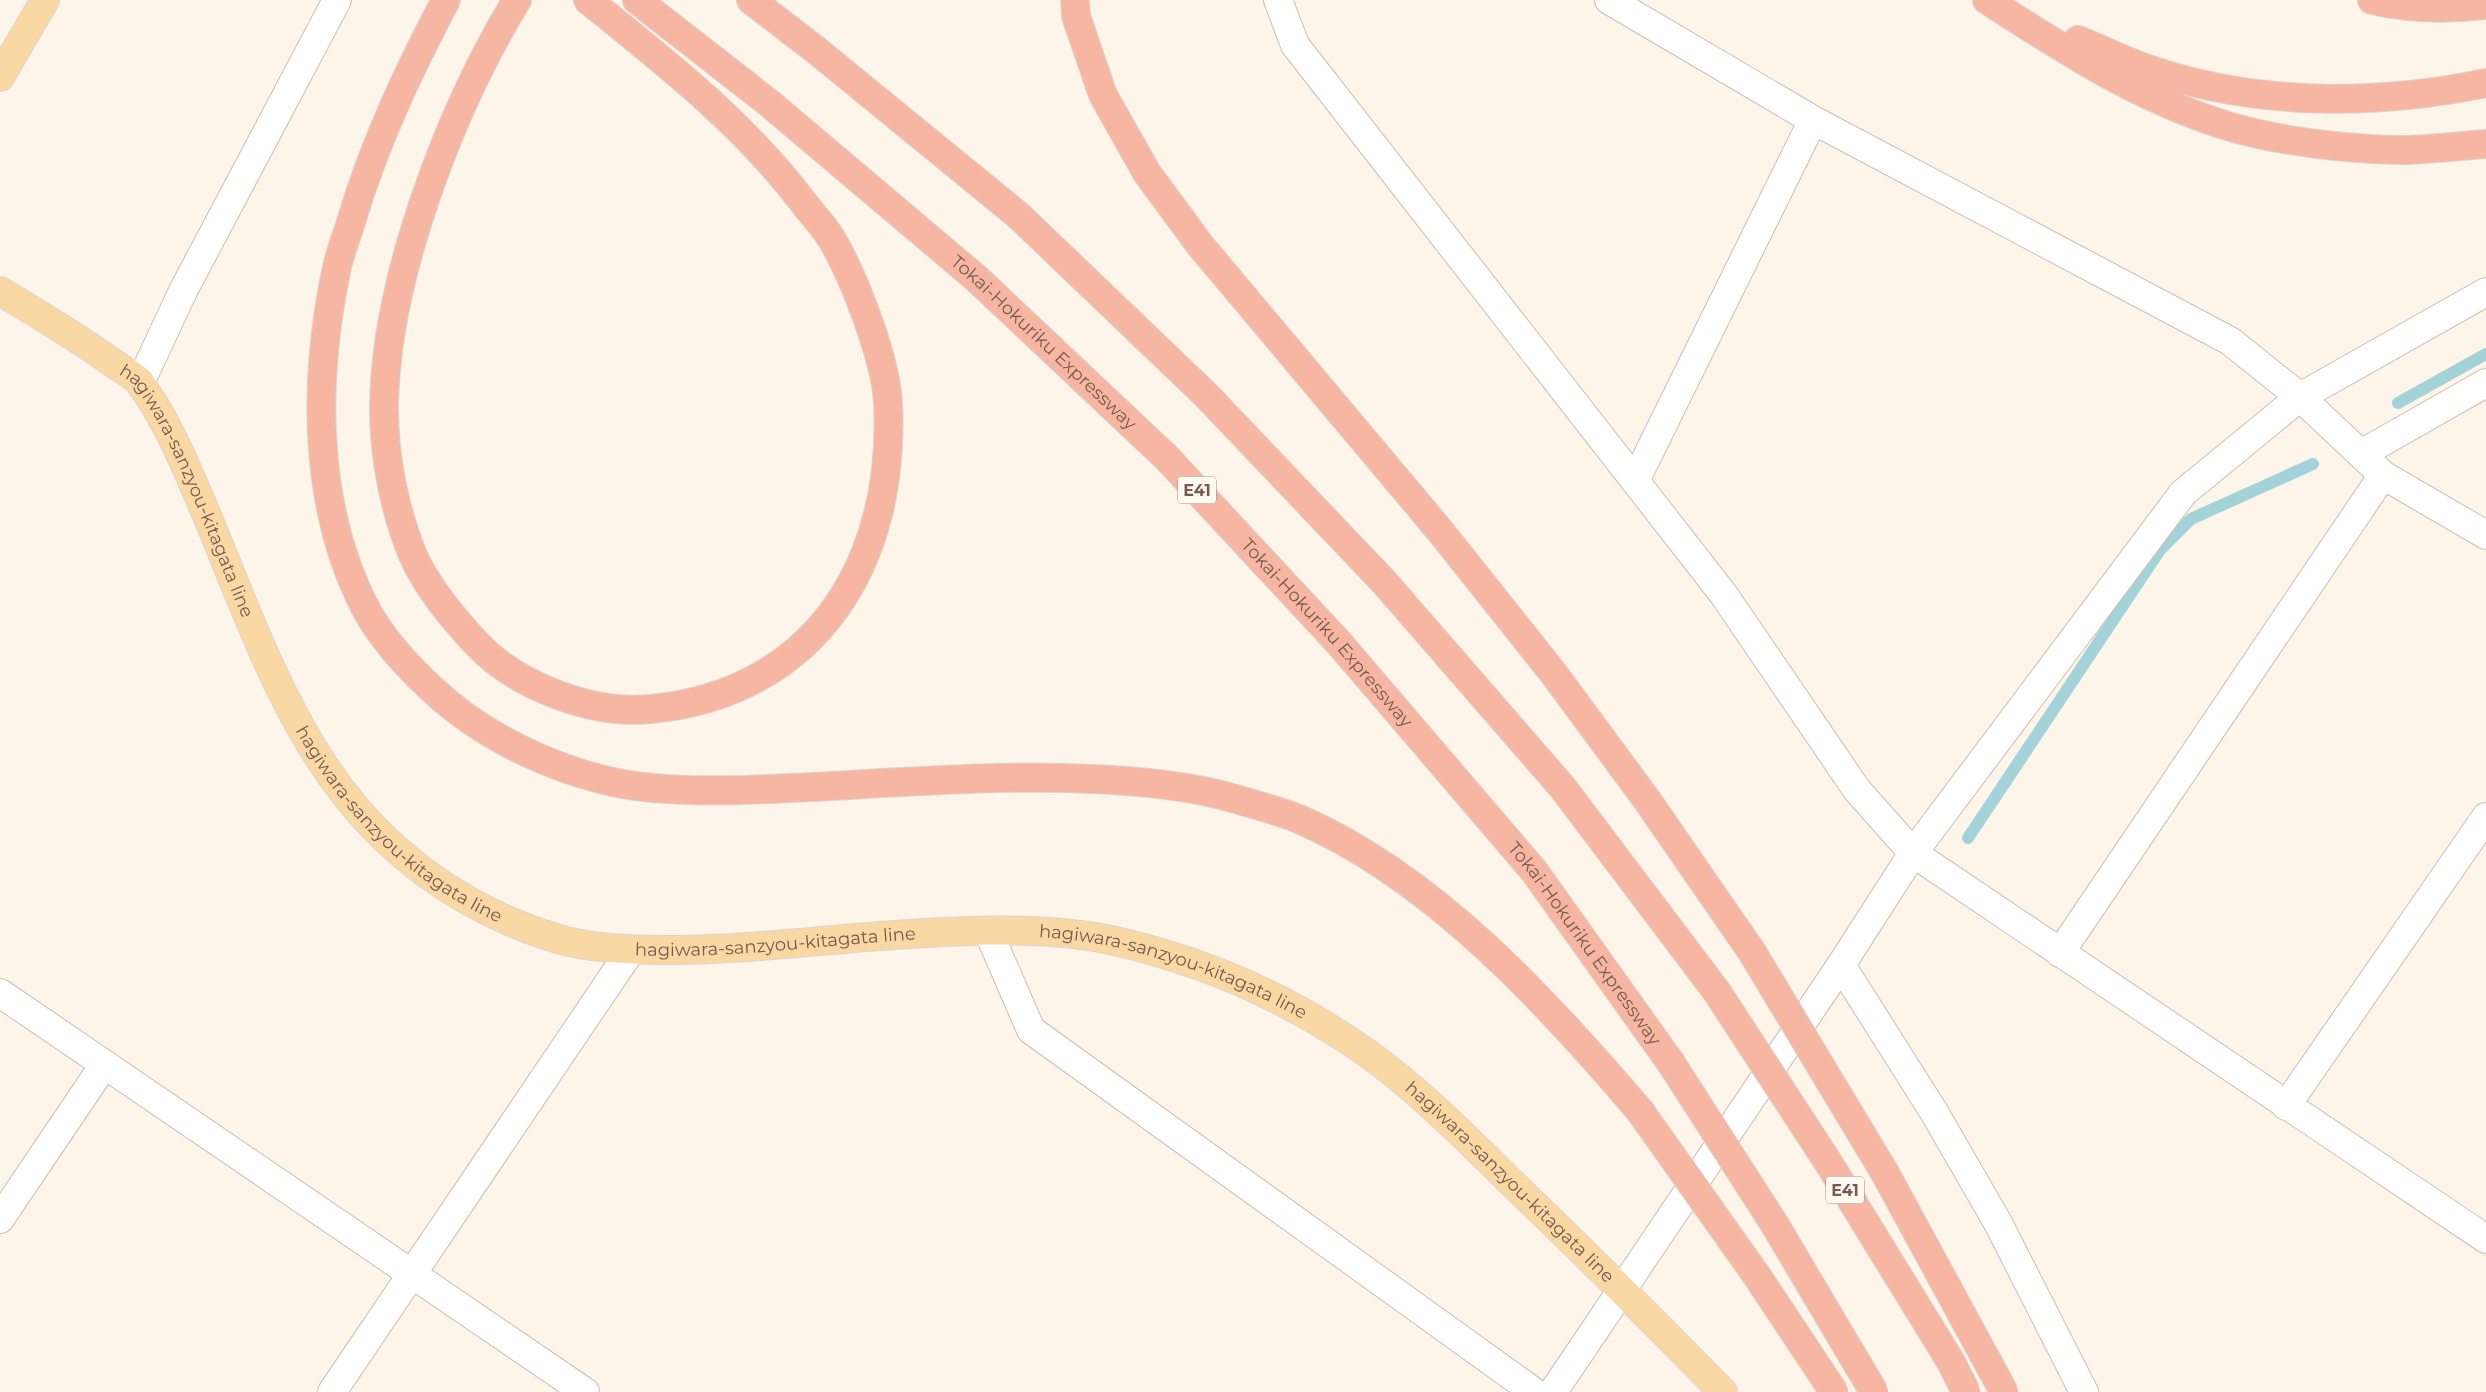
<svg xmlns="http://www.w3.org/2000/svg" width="2486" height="1392" viewBox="0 0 2486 1392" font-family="Montserrat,sans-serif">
<rect width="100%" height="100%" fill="#fdf5ea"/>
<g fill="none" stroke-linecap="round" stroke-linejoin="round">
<!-- stream -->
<path stroke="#a4d2d9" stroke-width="12" d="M2398 403 2486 354
M1968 838 2160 550 2191 519 2313 464"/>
<!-- minor casing -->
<g stroke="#cfbdaf" stroke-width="30">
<path id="minor" d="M1278 0 1295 45 1724 595 1857 790 1913 853 2486 1239
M1609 0 1813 120 2230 341 2300 397 2383 475 2486 535
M140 383 183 291 337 0
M2361 454 2486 383
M1635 481 1813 120
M988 931 1031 1030 1534 1392
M2060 953 2383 475
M1841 965 1934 1112 1998 1223 2084 1392
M0 993 585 1392
M2286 1106 2486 817
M0 1219 104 1065
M332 1392 631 950
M1553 1392 1841 965 1913 853 2183 493 2300 397 2486 292"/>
</g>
<!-- major casing -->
<g stroke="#dcd4d1" stroke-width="30">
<g id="major">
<path d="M0 77 45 0"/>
<path id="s1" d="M0 291C38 314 77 337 113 363 121 369 133 375 140 382 141 384 151 400 152 401 174 436 189 474 205 511 269 664 313 813 467 900 499 918 534 933 570 942 606 950 644 950 681 950 763 949 844 937 926 933 986 929 1056 928 1115 941 1194 959 1272 991 1340 1035 1406 1076 1462 1134 1517 1188 1587 1255 1655 1323 1723 1392"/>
</g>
</g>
<!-- highway casing -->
<g stroke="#dcd4d1" stroke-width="30">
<g id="highway">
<path d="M446 0C408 72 374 144 351 222 346 238 339 255 336 272 313 383 313 509 367 611 384 642 409 668 434 691 490 743 576 781 652 788 712 793 771 789 831 786 918 781 1006 775 1093 779 1139 781 1185 785 1229 797 1252 804 1277 810 1299 819 1433 877 1547 1002 1640 1111"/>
<path d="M517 0C450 110 385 279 384 408 384 456 394 508 412 553 426 586 451 616 476 643 516 686 592 715 651 709 817 693 896 561 888 403 886 360 854 276 831 238 823 225 812 214 803 202 743 123 665 62 588 0"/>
<path id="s2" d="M637 0 769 103 976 278 1167 458 1339 643 1534 871 1671 1063"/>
<path d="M751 0 816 50 1019 216 1206 395 1385 583 1563 788 1717 992"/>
<path d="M1075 0 1076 16 1103 95 1147 173 1200 245 1441 532 1554 674 1647 800 1752 952"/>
<path d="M1987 0C2064 50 2143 101 2231 127 2282 142 2354 150 2407 150 2433 149 2460 146 2486 144"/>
<path d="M2372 0C2408 9 2450 9 2486 5"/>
<path d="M2078 40C2101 49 2124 61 2148 69 2255 106 2376 106 2486 83"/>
</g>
</g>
<!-- minor -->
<use href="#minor" stroke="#fff" stroke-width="28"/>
<!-- major -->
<use href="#major" stroke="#fad8a4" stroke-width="28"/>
<!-- highway -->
<use href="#highway" stroke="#f6b6a2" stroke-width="28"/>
<!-- highway-bridge casing -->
<g stroke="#dcd4d1" stroke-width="30" stroke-linecap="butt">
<path id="highway-bridge" d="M1752 952 1885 1173 2004 1392
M1717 992 1828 1162 1951 1362 1966 1392
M1671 1063 1775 1225 1874 1392
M1640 1111 1757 1276 1834 1392"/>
</g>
<!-- highway-bridge -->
<use href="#highway-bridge" stroke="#f6b6a2" stroke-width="28"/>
</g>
<g text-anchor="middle" stroke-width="4" stroke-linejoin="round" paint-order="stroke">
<!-- shield labels -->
<g fill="#fff9f1" stroke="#a08a7e" stroke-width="1">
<rect x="1178" y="476.5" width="38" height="27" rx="4"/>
<rect x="1826" y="1176.5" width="38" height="27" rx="4"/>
</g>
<g font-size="16" font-weight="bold" fill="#785b4d">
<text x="1197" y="496">E41</text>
<text x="1845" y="1196">E41</text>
</g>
<!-- street labels -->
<g font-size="18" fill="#785b4d" stroke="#fff9f1">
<text dy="6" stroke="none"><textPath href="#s2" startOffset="532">Tokai-Hokuriku Expressway</textPath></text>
<text dy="6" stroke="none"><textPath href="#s1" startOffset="285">hagiwara-sanzyou-kitagata line</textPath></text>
<text dy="6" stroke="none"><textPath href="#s2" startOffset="938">Tokai-Hokuriku Expressway</textPath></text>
<text dy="6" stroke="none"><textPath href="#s1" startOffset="689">hagiwara-sanzyou-kitagata line</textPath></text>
<text dy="6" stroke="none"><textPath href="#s1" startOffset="1109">hagiwara-sanzyou-kitagata line</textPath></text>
<text dy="6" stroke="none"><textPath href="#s2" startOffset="1342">Tokai-Hokuriku Expressway</textPath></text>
<text dy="6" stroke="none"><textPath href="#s1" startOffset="1514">hagiwara-sanzyou-kitagata line</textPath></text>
<text dy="6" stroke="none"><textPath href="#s1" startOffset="1920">hagiwara-sanzyou-kitagata line</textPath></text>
</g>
</g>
</svg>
